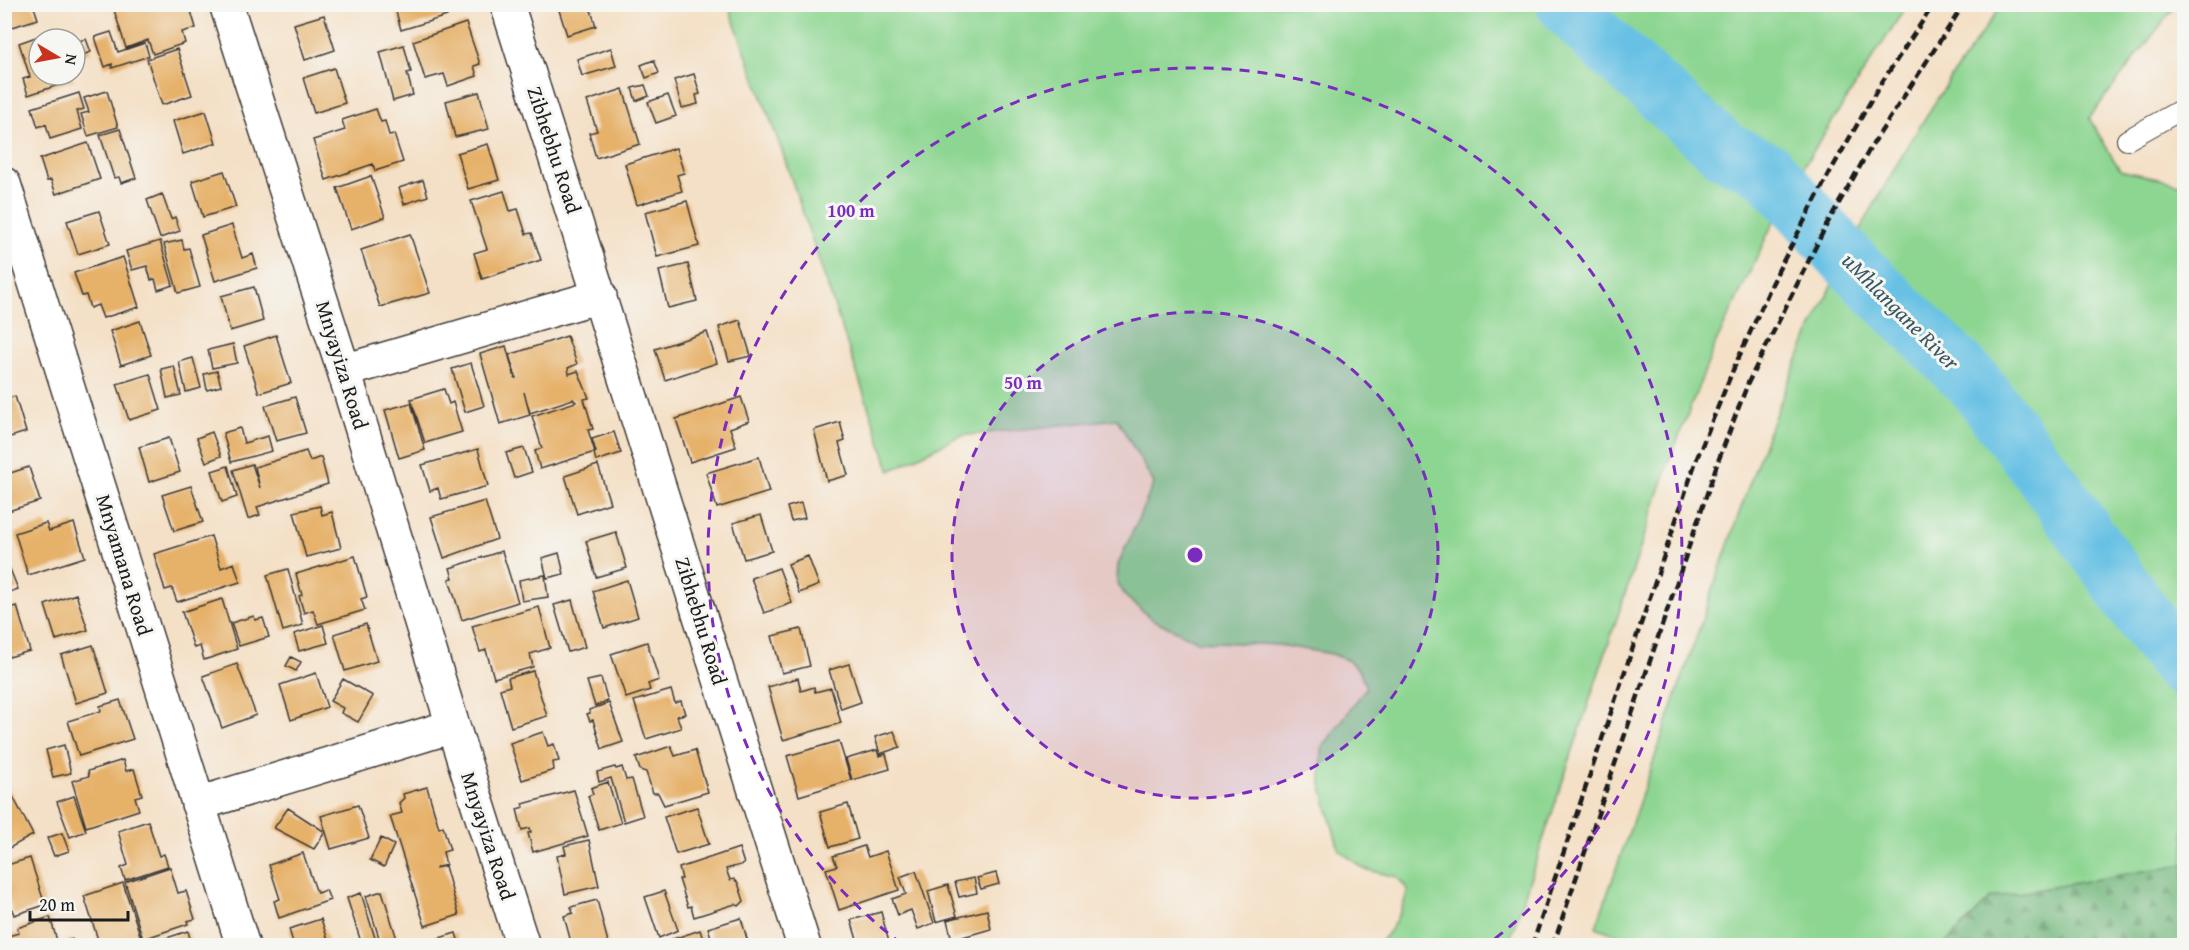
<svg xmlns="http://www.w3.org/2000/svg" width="2189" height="950" viewBox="0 0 2189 950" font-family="'Gentium Book Plus',serif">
<defs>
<pattern id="forest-firs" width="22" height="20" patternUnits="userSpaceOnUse" patternTransform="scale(1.5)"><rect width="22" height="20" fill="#72b77b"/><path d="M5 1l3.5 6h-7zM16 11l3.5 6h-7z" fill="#5d9464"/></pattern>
</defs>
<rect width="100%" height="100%" fill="#f6f6f2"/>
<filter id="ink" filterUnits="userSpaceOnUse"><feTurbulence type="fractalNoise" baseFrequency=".0167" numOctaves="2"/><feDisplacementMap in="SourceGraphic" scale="12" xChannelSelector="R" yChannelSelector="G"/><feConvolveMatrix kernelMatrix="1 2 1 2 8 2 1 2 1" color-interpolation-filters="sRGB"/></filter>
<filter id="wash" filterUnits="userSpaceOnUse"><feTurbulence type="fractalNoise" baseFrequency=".008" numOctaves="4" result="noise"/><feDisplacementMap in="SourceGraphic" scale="24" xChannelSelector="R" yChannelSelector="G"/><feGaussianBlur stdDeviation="1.35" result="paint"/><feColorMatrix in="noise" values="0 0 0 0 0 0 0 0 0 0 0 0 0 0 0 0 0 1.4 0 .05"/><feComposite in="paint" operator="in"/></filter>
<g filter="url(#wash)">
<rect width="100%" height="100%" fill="#f4e0c6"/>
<!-- green -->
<path fill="#8dd691" stroke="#547956" stroke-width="1.5" d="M728 5H1907L1807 161 1775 219 1715 345 1670 459 1508 945H1376C1392 932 1403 910 1408 890L1397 877 1364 869 1339 850 1321 784 1322 748 1366 688 1360 671 1347 660 1332 654 1279 645 1197 641 1152 619 1126 597 1117 582 1118 565 1154 483 1117 419 959 436 890 471 782 151Z
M2002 5H2176L2089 118 2120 170 2184 185V864L1991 898 1944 945H1644L1596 927C1633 821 1669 715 1706 609 1736 521 1766 433 1803 347 1857 226 1924 111 2002 5Z"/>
<!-- forest -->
<path fill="url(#forest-firs)" stroke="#476a4c" stroke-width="1.5" d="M2184 864V945H1944L1991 898Z"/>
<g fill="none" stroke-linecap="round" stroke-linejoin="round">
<!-- river -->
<path stroke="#67c1e4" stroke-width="58" d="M1565 4 1601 41 1724 150 1768 171 1853 265 1974 383 2047 479 2162 643 2184 668"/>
</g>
<g id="blocks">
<!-- building -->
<path fill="#e6b169" d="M4 4H33L38 19 6 29Z
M131 4H189L196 28 182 32 185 43 153 54 148 40 126 48 114 10Z
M394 4H444L447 16 401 30Z
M557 4H589L596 26 567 35Z
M324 15 335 50 305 60 294 24Z
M466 23 480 64 474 66 477 76 448 86 444 74 425 79 413 41Z
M50 32 52 39H39V75H72L74 80 28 95 23 79 30 77 19 43Z
M111 32 118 52 145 43 149 56 112 68V64L105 67 95 37Z
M86 39 91 52 79 56 75 42Z
M404 45 411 72 407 73 413 95 393 101 380 52Z
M611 48 616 66 582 76 577 59Z
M177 49 192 95 162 105 147 59Z
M654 60 659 73 646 78 641 65Z
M334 68 345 103 314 113 303 78Z
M694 74 700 94 696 95 698 104 682 108 674 80Z
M645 85 649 96 636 101 632 88Z
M623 89 640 144 596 158 589 133 597 131 587 101Z
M107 91 118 127 88 136 81 114 89 112 84 98Z
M479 92 489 129 455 137 446 101Z
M79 93 84 109 77 111 82 129 50 139 46 124 38 127 32 108Z
M668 95 676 116 656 123 648 102Z
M376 109 381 122 385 121 389 135 394 134 403 162 375 171 373 164 326 180 313 140 345 130 342 120Z
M206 111 216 143 183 154 173 121Z
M120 129 136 178 121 183 119 177 114 178 100 135Z
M88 143 100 179 56 194 51 180 47 181 40 159Z
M488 144 499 180 468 189 457 153Z
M676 148 684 173 677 175 682 191 637 205 625 164Z
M224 171 236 207 203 217 192 181Z
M371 176 385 217 351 229 337 188Z
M423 180 428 196 404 204 399 188Z
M504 191 510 211 518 209 526 234 532 233 541 260 482 279 474 253 487 249 471 201Z
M162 194 171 219 175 217 180 231 160 238 147 200Z
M687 201 699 246 657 257 645 212Z
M99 211 110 244 78 254 67 221Z
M232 225 242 258 253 254 257 268 215 281 201 235Z
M410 234 430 293 380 307 361 250Z
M182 240 184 249 189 248 200 287 178 293 164 244Z
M160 241 173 285 158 290 155 279 151 280 147 266 132 270 126 251Z
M123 257 139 307 103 318 98 305 90 308 86 295 82 296 74 273Z
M688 264 697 301 668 308 659 271Z
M254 287 263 321 230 331 221 296Z
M740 320 751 356 729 361 719 327Z
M140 321 151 355 121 365 110 331Z
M707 332 717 363 665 380 655 349Z
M276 335 291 383 259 393 244 346Z
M567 336 577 364 568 368 569 374 578 371 589 398 584 399 593 429 588 430 595 452 540 469 535 451 542 448 532 416 576 402 573 399 530 413 524 392 530 415 500 424 480 354 506 346 515 378H516L509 355Z
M233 344 237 363 212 368 208 350Z
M193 358 201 388 186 392 179 362Z
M471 363 484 406 465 412 452 369Z
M174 366 181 395 167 398 161 369Z
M217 371 221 386 207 390 204 374Z
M150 374 161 410 129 420 117 384Z
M444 389 449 404 453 402 462 432 425 443 411 399Z
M15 396 26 432 4 439V400Z
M295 397 306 433 276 441 265 406Z
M741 397 749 421 730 428 736 447 690 462 676 419Z
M411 403 425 450 399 458 385 410Z
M840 422 845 441 839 443 848 475 827 481 814 430Z
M240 428 244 443 268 436 272 451 231 462 223 433Z
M212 432 221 456 206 462 197 438Z
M614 432 621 453 596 461 594 453 596 452 592 439Z
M169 438 180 472 149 482 139 447Z
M524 448 532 472 514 478 506 453Z
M478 449 488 486 441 499 438 488 430 491 422 465Z
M306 451 310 461 321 457 328 484 257 507 260 515 248 519 233 470 252 464 260 488 255 467Z
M759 457 769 492 717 508 706 473Z
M598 465 610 503 577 514 565 476Z
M228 466 237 497 222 502 212 471Z
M29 467 40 501 8 511 4 499V475Z
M191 486 203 522 174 531 162 495Z
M485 501 497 539 444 558 431 517Z
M801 503 805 518 791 521 787 507Z
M320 506 322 515 332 512 341 548 306 557 294 512Z
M761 515 772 551 744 559 733 523Z
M46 523 49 531 74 523 85 557 28 575 15 533Z
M616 532 627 568 596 577 586 541Z
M211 536 221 568 234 563 240 582 177 602 172 588 165 590 154 554Z
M502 551 518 602 462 620 449 579 453 578 450 568Z
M559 553 564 574 547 578 542 558Z
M4 554 18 589 4 594Z
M355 556 367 597 361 599 365 610 318 624 313 610 304 613 299 596 302 595 296 574Z
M808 556 819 585 799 593 788 564Z
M779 568 792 603 764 613 751 578Z
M288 569 303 625 283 631 267 575Z
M545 575 548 597 522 601 519 580Z
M627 580 638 617 604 628 593 591Z
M76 594 88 630 56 640 45 605Z
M222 599 237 649 204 660 200 646 194 648 182 612Z
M572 600 585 647 568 652 554 605Z
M17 606 30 651 9 657 4 640V609Z
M539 607 550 648 530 654 533 667 494 678 486 650 480 652 472 626Z
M254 616 255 620 263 618 269 637 239 646 231 623Z
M366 624 377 661 345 671 334 634Z
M323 625 328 643 299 651 294 634Z
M801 629 810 666 782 673 772 636Z
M647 642 659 680 648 684 650 690 626 698 611 654Z
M93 645 108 693 76 703 61 655Z
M291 657 301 662 296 671 286 666Z
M237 664 256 715 222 728 203 676Z
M849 664 861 702 841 709 829 670Z
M533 671 547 716 511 727 500 689 510 686 508 678Z
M316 673 327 707 291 720 280 685Z
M601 678 608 701 595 706 587 681Z
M798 678 801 691 814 687 815 692 831 688 841 723 783 740 768 687Z
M343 679 373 696 358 722 341 713 343 708 330 701Z
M671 690 675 703 681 701 685 714 677 716 681 728 646 739 634 701Z
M120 700 133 739 79 756 68 721 101 711 100 706Z
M609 703 623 742 602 749 593 720 590 721 587 714 590 713 589 710Z
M894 731 900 747 880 754 875 737Z
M543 732 548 746 554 744 559 761 553 762 554 770 522 780 510 743Z
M839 741 851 780 799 796 787 756Z
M64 745 71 773 53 777 46 750Z
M671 746 675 756 695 750 708 792 664 805 658 793H653L646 772 640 770 636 758Z
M877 750 879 756 886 754 890 769 852 780 846 759Z
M123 760 126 771 134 769 142 795 135 797 139 810 86 827 72 781 89 776 88 771Z
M615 767 616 769 622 767 626 780 632 779 643 816 624 822 611 778 599 782 597 772Z
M608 782 621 823 599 830 588 796 593 794 591 788Z
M427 787 439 828 443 826 450 850 443 852 446 865 435 868 445 866 459 915 425 926 390 816 402 813 399 803 404 798 403 794Z
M9 789 33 835 4 851V791Z
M574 790 588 836 533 852 528 833 531 832 530 828 522 830 517 809 524 807 523 804Z
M74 796 86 831 70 837 57 802Z
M848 804 858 839 830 847 820 812Z
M358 805 369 838 331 849 321 816Z
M697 807 709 844 676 854 664 817Z
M288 808 325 832 314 849 274 828Z
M148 821 159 856 164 854 168 866 125 880 121 868 128 865 118 831Z
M62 833 69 851 54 856 47 838Z
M381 838 394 845 384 867 370 860Z
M589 840 599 886 565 894 557 856 566 854 564 846Z
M864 846 868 857 886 851 899 890 839 910 826 869 837 866 833 856Z
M739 848 744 864 726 869 730 880 734 879 738 883 744 901 739 906 735 904 694 917 691 906 688 907 679 879H682L679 868Z
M303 853 317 893 326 890 330 900 279 918 274 901 280 899 269 865Z
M30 858 45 905 14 915 4 885V866Z
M170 867 178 893 186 891 195 919 187 921 188 924 143 939 125 882Z
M916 871 934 923 918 929 911 910 898 915 892 899 906 894 900 877Z
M996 873 999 884 981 889 977 878Z
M974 878 977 893 959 897 955 882Z
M123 883 141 938 118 946H100L84 896Z
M948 885 957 916 936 922 928 891Z
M382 891 397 939 381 944 366 896Z
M664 891 678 930 659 938 645 897Z
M361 893 376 941 362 945 347 898Z
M597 900 609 946H572L564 916 573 913 571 907Z
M987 910 991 929 952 940 947 920Z
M881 912 890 946H859L851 920Z
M50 917 58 944 72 939 74 946H6L4 937 19 933 17 928Z
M741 918 749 946H714L708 928Z
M321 919 330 946H294L289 929Z
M700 930 705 946H668L667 941Z
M188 931 192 946H145V945Z
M456 933 460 946H417L416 945Z"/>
</g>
</g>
<g filter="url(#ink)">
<use href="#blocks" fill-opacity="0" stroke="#3c3936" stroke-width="1.5"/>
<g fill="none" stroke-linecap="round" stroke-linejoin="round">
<!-- service casing -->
<g stroke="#3c3936" stroke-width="22">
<path id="service" d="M2127 140 2184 108"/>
</g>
<!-- minor casing -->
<g stroke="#3c3936" stroke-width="36">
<path id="minor" d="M226 4 344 371 453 726 523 946
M507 4 804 946
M4 184 243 946
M344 371 600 296
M198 804 453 726"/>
</g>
<!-- service -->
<use href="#service" stroke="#fff" stroke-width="20"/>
<!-- minor -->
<use href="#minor" stroke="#fff" stroke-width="33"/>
<!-- rail -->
<path stroke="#1c1c1c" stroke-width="4.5" stroke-dasharray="9 4.5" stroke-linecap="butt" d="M1532 946 1697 458 1733 370 1778 271 1830 172 1880 85 1934 4
M1553 946 1717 464 1748 383 1827 224 1871 147 1964 4"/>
</g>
</g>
<!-- distance rings -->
<circle cx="1195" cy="555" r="243" fill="#7b2cbf" fill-opacity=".12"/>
<g fill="none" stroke="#7b2cbf" stroke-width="3" stroke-dasharray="10 8">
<circle cx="1195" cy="555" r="243"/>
<path d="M902 944A487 487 0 1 1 1488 944"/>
</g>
<g text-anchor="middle" stroke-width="6" stroke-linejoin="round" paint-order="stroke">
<!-- street labels -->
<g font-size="21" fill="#1c1c1c" stroke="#f6f6f2">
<text transform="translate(554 150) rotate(72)" y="7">Zibhebhu Road</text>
<text transform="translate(342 365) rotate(73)" y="7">Mnyayiza Road</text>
<text transform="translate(124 565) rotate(73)" y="7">Mnyamana Road</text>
<text transform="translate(701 621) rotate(73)" y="7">Zibhebhu Road</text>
<text transform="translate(488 836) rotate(72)" y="7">Mnyayiza Road</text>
</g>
<!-- water labels -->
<g font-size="22" font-style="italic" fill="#365662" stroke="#f6f6f2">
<text transform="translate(1901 311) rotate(45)" y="8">uMhlangane River</text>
</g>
</g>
<circle cx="1195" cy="555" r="9" fill="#7b2cbf" stroke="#f6f6f2" stroke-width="3"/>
<g font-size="18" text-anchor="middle" font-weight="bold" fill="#7b2cbf" stroke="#f6f6f2" stroke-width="6" stroke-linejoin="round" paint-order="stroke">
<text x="851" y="217">100 m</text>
<text x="1023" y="389">50 m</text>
</g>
<!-- margin -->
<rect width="2189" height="950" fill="none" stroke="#f6f6f2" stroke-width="24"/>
<!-- north arrow -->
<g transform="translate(57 57) rotate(100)"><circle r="28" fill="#f6f6f2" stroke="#9f9f9c" stroke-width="1.5"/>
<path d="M0-4.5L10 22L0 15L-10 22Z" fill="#c8321e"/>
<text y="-9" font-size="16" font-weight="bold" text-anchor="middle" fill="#1c1c1c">N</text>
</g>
<!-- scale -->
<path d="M30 911v9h98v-9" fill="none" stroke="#1c1c1c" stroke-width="3"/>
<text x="39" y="911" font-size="18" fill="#1c1c1c" stroke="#f6f6f2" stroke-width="4.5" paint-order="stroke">20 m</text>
</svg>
